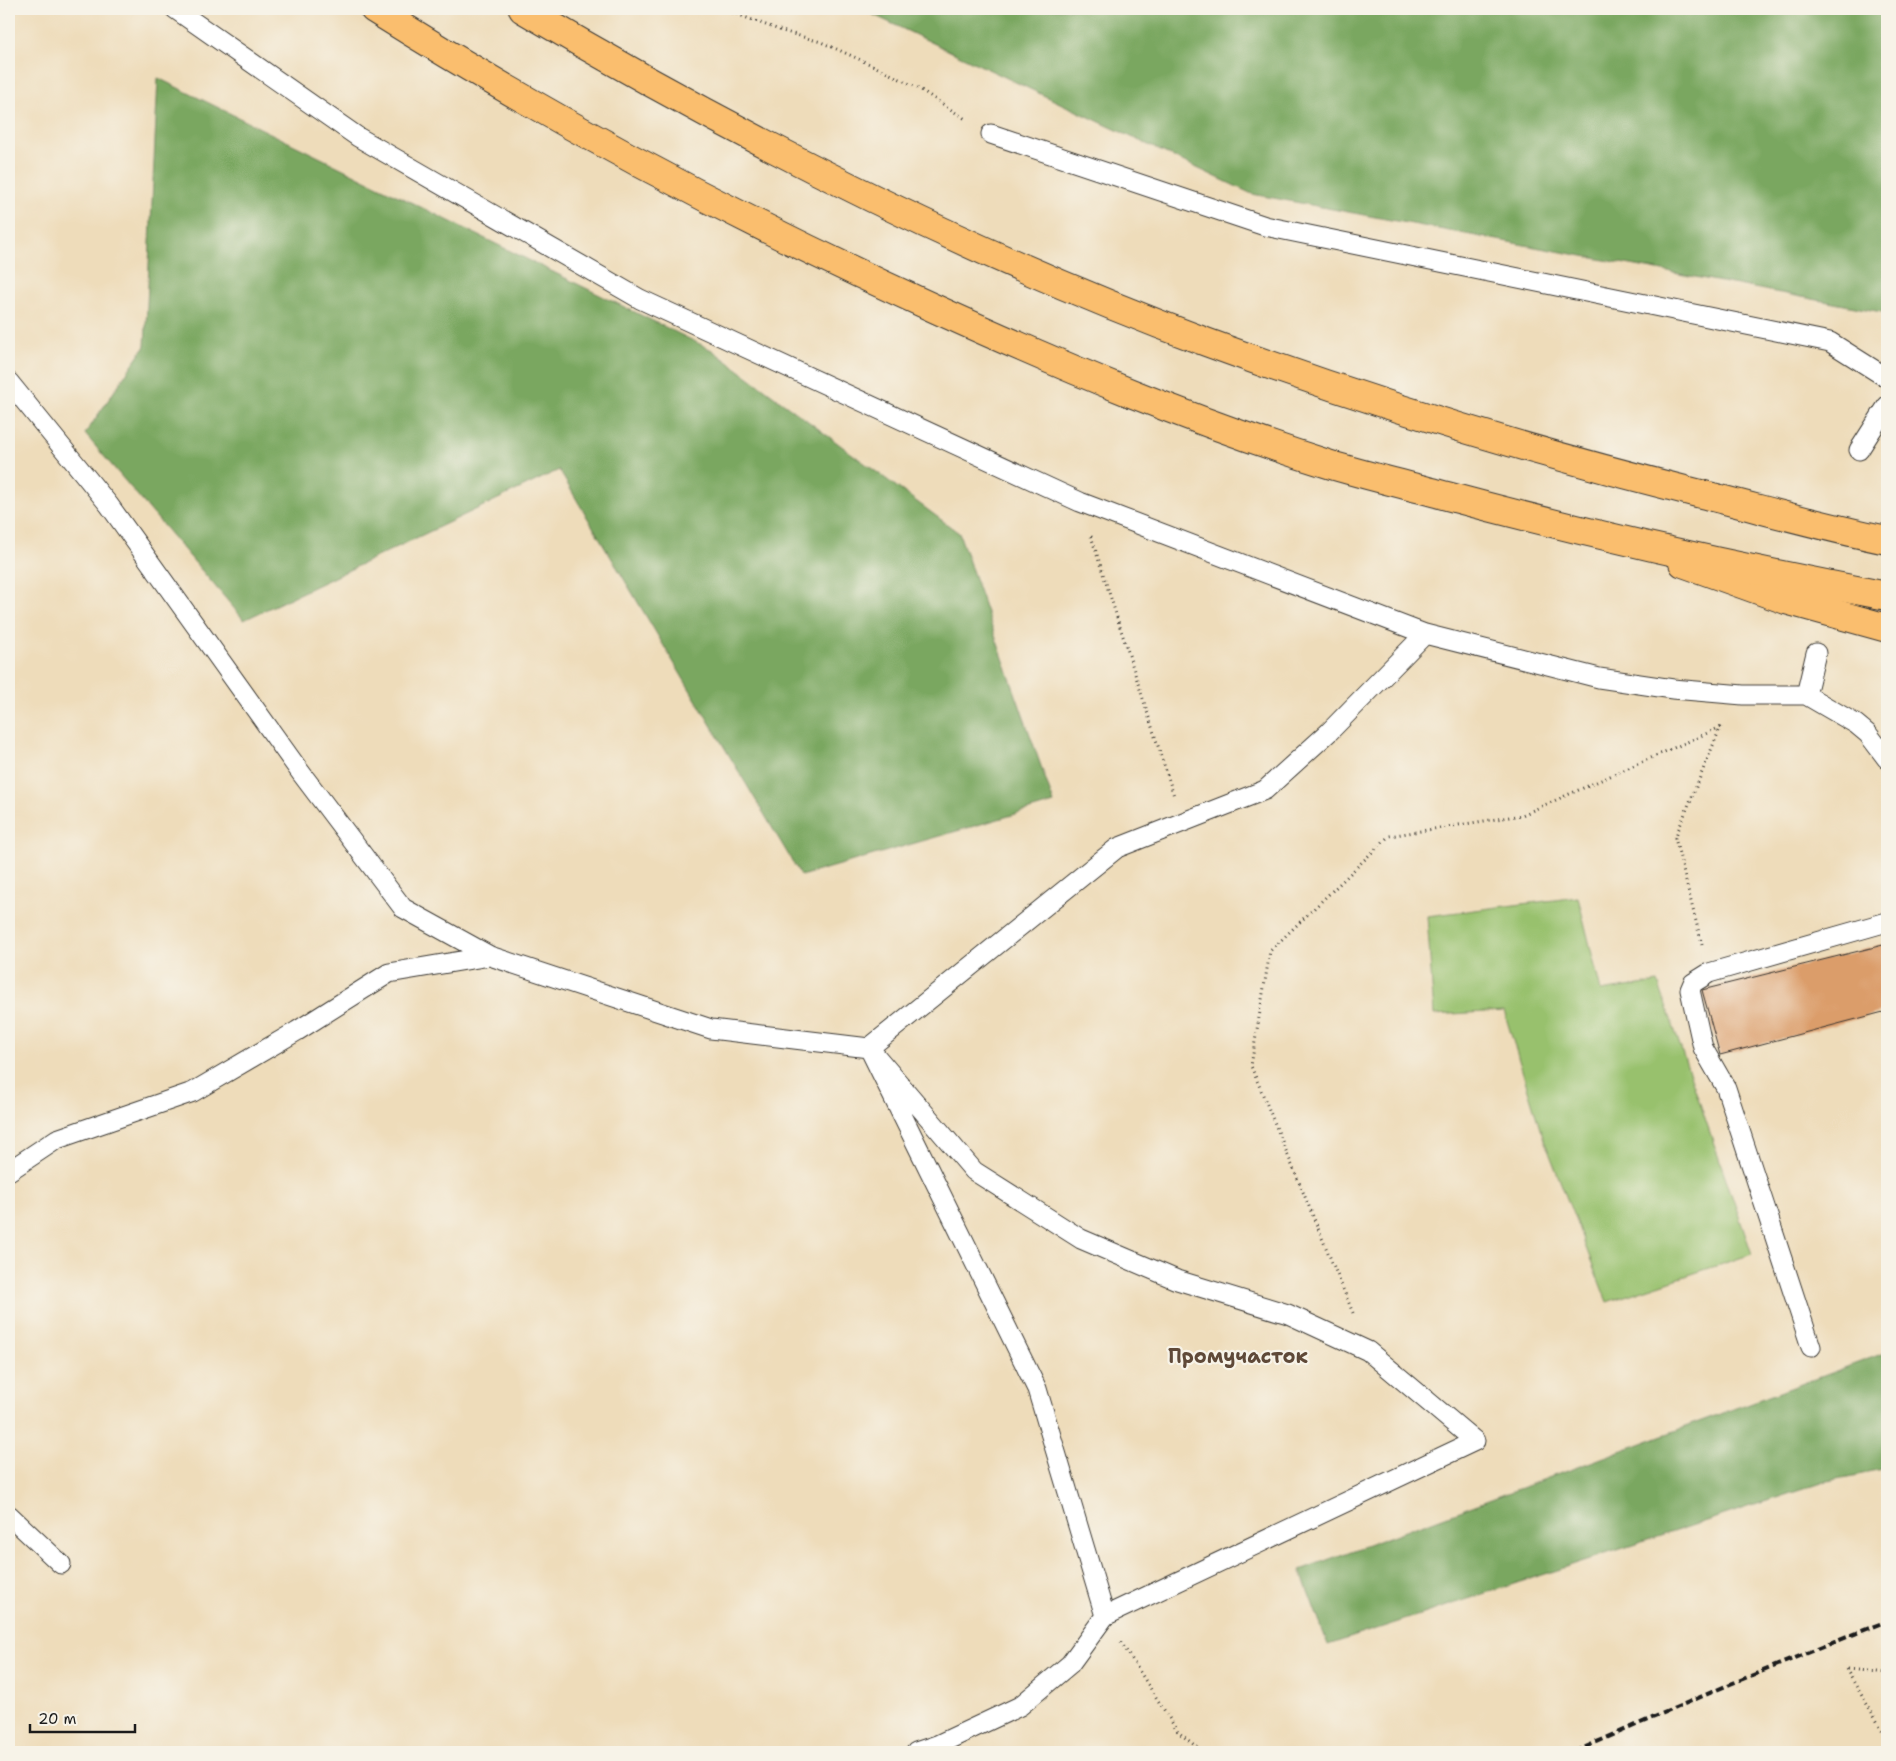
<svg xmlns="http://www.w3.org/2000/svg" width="1896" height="1761" viewBox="0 0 1896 1761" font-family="'Shantell Sans',sans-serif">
<rect width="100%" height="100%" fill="#f7f3e8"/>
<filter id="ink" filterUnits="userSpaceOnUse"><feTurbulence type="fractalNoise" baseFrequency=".02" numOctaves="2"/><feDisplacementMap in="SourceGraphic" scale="10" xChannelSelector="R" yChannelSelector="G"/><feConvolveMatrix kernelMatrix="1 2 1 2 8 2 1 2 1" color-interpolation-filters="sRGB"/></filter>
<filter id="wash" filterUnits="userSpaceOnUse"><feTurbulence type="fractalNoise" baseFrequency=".0096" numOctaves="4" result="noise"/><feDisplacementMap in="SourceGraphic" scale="20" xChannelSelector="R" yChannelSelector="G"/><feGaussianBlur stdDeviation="1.12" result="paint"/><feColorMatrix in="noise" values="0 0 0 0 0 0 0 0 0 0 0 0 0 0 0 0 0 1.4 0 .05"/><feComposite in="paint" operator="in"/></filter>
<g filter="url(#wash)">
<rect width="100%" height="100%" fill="#eedcba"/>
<!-- green -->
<path fill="#98c16d" stroke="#5a6e44" d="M1578 897 1601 991 1658 982 1752 1254 1607 1302 1540 1129 1504 1011 1434 1015 1427 916Z"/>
<!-- forest -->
<path fill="#7aa760" stroke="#4b623e" d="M861 9H1887V313L1252 194Z
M158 78 712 350 959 533 1054 803 801 876 559 470 244 620 85 434 145 346Z
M1887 1352V1469L1828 1481 1328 1645 1300 1570Z"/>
<g id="blocks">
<!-- building -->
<path fill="#db9d6b" d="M1887 944V1011L1720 1055 1702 990Z"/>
</g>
</g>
<g filter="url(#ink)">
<use href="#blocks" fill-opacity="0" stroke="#3c3934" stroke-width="1"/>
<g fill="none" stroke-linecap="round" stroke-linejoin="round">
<!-- lane casing -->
<g stroke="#3c3934" stroke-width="21">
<path id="lane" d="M175 9 358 137 640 299 1080 502 1425 634 1599 678 1673 689 1743 695H1806L1856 724 1868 734 1887 759
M991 134 1265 226 1830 342 1887 378
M9 382 109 505 301 773 403 908 490 956 711 1029 869 1048 974 1171 1081 1239 1177 1280 1288 1314 1368 1351 1475 1441 1105 1616 1070 1664 1020 1706 937 1745 916 1752
M1859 450 1887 406
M1806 695 1816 653
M9 1171 57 1139 193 1092 297 1031 389 973 490 956
M1811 1347 1726 1088 1703 1048 1690 990 1693 983 1709 973 1887 922
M9 1515 61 1564
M1105 1616 1037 1389 869 1048 1117 848 1265 790 1329 732 1425 634"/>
</g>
<!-- primary casing -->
<g stroke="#3c3934" stroke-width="30">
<path id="primary" d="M1683 563 1786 600 1887 628"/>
</g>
<!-- highway casing -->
<g stroke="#3c3934" stroke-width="30">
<path id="highway" d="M374 9C554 122 744 222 938 310 1066 368 1194 422 1328 464 1367 476 1407 485 1447 496 1592 535 1739 568 1887 596
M523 9C741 138 969 254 1206 342 1366 401 1529 451 1693 492 1758 508 1822 527 1887 540"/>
</g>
<!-- path -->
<path stroke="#3c3934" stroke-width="3" stroke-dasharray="1 4" stroke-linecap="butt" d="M723 9 782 31 821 42 872 65 918 88 967 120
M1091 536 1174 796
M1702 945 1675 838 1721 726
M1353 1313 1251 1066 1270 951 1389 836 1522 815 1721 727
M1121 1642 1178 1732 1203 1752
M1846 1669 1887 1738
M1847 1669 1887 1673"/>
<!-- lane -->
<use href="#lane" stroke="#fff" stroke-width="19"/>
<!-- primary -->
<use href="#primary" stroke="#fabe6e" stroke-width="28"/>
<!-- highway -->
<use href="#highway" stroke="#fabe6e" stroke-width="28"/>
<!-- rail -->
<path stroke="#1c1c1c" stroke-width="4" stroke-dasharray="8 4" stroke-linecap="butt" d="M1574 1752 1728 1685 1887 1621"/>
</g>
</g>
<g text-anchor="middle" stroke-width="4.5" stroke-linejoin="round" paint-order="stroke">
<!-- district labels -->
<g font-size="20" font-weight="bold" fill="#5f4938" stroke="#f7f3e8">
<text x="1238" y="1363">Промучасток</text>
</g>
</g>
<!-- margin -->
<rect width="1896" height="1761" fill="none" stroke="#f7f3e8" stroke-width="30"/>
<!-- scale -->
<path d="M30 1724v8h105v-8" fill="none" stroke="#1c1c1c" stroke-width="2.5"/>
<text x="38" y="1724" font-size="15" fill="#1c1c1c" stroke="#f7f3e8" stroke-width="4" paint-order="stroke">20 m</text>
</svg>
